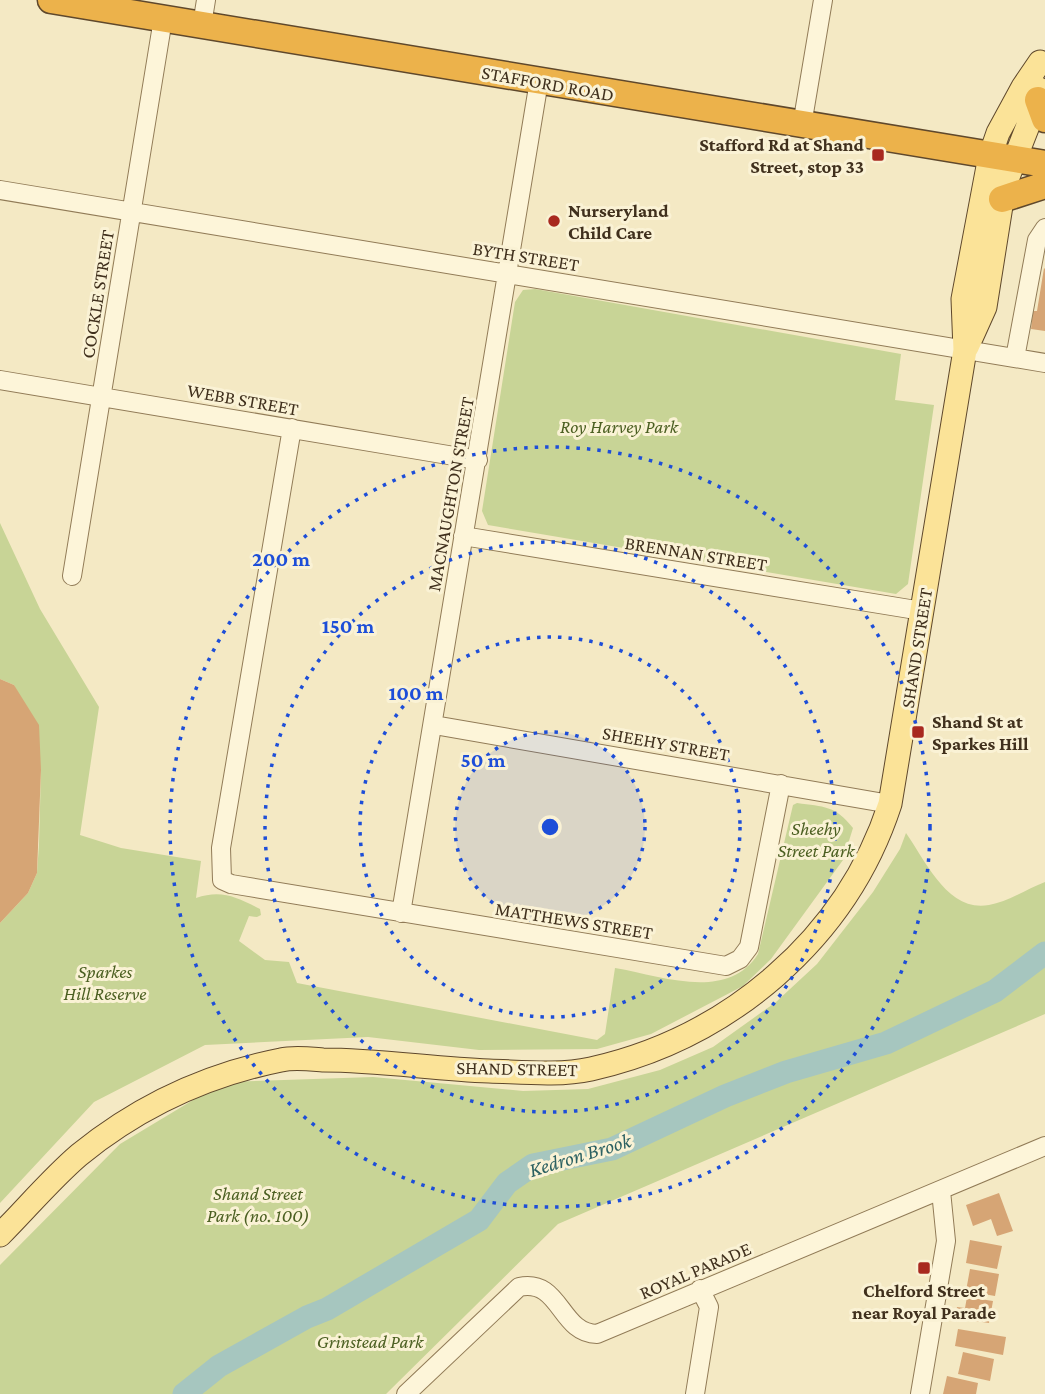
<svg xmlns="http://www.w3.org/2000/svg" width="1045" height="1394" viewBox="0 0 1045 1394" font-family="'Crimson Pro',serif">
<rect width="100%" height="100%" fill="#f4e9c4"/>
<!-- green -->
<path fill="#c8d496" d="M535 289 901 354 895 400 934 405 908 584 896 594 488 525 482 511 515 302 523 290Z
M0 523 40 609 99 707 80 835 121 848 201 861 196 898C221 889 237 897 260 909L261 915 257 917 249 916 239 941 265 960 289 962 297 983 597 1040 605 1034 615 968C662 976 727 1002 758 954L793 805 797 803C824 807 835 805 853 828L843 860 771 959 743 986 651 1034 597 1049 479 1050 368 1037 205 1045 94 1102 0 1203V923L28 893 37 873 39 844 41 770 14 685 0 679Z
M906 833C925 860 948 913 989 905 1007 902 1027 889 1045 882V1014L558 1224 386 1394H0V1265L120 1144 223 1082 373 1077 523 1091 588 1089 660 1070 713 1047 776 1002 817 964 873 892 900 849Z"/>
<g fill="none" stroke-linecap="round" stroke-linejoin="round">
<!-- river -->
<path stroke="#a6c6bf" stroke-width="23" d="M184 1394 219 1366 307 1317 327 1309 479 1220 507 1183 533 1165 612 1149 725 1096 786 1072 886 1043 995 991 1045 953"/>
</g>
<!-- building -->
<path fill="#d6a575" d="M1044 268 1045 269V331L1031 329 1033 311H1037Z
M0 679 14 685 39 725 41 770 37 873 28 893 0 923Z
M999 1193 1013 1231 997 1236 991 1219 973 1226 966 1205Z
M970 1240 1002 1246 997 1269 966 1263Z
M970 1269 999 1274 995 1296 966 1291Z
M967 1297 993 1301 989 1323 955 1318 957 1307 965 1308Z
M958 1329 1006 1337 1003 1355 955 1346Z
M963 1352 994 1359 990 1381 958 1374Z
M947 1376 978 1383 976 1394H943Z"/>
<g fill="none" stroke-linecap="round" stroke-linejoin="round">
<!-- minor casing -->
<g stroke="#917b57" stroke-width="20">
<path id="minor" d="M202 25 206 0
M802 125 823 0
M0 190 1045 363
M1015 358 1037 240 1045 228
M0 380 478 460
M292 428 221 848 222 880 231 884 726 966 740 959 749 947 781 784
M463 536 922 611
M72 576 163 19
M434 725 890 804
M401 913 539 81
M406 1394 519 1287C561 1278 559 1333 597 1334L1045 1146
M695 1394 709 1307 700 1289
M920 1394 946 1241 941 1191"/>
</g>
<!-- major casing -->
<g stroke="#5f482c" stroke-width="25">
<path id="major" d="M967 347 985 307 1004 187 1038 100 1039 89
M0 1235C26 1209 51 1179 79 1155 138 1107 206 1075 281 1060 294 1057 310 1059 323 1060 379 1060 434 1069 489 1071 522 1072 559 1076 591 1069 729 1038 846 939 890 804L965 350 963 299 990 156 998 133 1023 87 1040 62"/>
</g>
<!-- highway casing -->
<g stroke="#5f482c" stroke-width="29">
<path id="highway" d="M51 0 1045 164
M1038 100 1045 119
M1002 199 1045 185"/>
</g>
<!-- minor -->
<use href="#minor" stroke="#fdf5d9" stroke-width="18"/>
<!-- major -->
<use href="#major" stroke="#fbe398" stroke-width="23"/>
<!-- highway -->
<use href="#highway" stroke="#ecb24b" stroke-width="26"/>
</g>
<!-- distance rings -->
<circle cx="550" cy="827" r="95" fill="#1d4ed8" fill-opacity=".12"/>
<g fill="none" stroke="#1d4ed8" stroke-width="3.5" stroke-dasharray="3.5 7">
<circle cx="550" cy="827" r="95"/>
<circle cx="550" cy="827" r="190"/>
<circle cx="550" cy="827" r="285"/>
<circle cx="550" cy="827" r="380"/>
</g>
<!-- markers -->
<g fill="#a8291f" stroke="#faf2d5" stroke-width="2.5">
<rect x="871" y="148" width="14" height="14" rx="3.5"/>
<circle cx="554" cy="221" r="7"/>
<rect x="911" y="725" width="14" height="14" rx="3.5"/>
<rect x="917" y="1261" width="14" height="14" rx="3.5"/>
</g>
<g text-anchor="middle" stroke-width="6" stroke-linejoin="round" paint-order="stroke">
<!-- street labels -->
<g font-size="19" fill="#40301d" stroke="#faf2d5">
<text transform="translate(548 83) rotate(10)" y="7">STAFFORD ROAD</text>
<text transform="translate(526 256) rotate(9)" y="7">BYTH STREET</text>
<text transform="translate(97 294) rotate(-81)" y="7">COCKLE STREET</text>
<text transform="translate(243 399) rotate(10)" y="7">WEBB STREET</text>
<text transform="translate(450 494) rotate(-80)" y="7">MACNAUGHTON STREET</text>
<text transform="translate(696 553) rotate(9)" y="7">BRENNAN STREET</text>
<text transform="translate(916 648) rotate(-81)" y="7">SHAND STREET</text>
<text transform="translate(666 743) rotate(10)" y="7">SHEEHY STREET</text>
<text transform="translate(574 920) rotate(9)" y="7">MATTHEWS STREET</text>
<text transform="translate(517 1068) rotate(1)" y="7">SHAND STREET</text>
<text transform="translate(695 1270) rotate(-23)" y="7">ROYAL PARADE</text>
</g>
<!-- poi labels -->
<g font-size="19" font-weight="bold" fill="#40301d" stroke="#faf2d5" text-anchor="start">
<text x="864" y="151" text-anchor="end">Stafford Rd at Shand<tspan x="864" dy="22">Street, stop 33</tspan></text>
<text x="568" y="217">Nurseryland<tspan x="568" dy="22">Child Care</tspan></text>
<text x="932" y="728">Shand St at<tspan x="932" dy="22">Sparkes Hill</tspan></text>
<text x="924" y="1297" text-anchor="middle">Chelford Street<tspan x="924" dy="22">near Royal Parade</tspan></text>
</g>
<!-- park labels -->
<g font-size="19" font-style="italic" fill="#4b5f21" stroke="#faf2d5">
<text x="619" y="433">Roy Harvey Park</text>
<text x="816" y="835">Sheehy<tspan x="816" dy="22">Street Park</tspan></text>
<text x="105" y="978">Sparkes<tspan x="105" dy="22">Hill Reserve</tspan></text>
<text x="258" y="1200">Shand Street<tspan x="258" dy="22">Park (no. 100)</tspan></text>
<text x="370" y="1348">Grinstead Park</text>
</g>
<!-- water labels -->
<g font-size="21" font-style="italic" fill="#2b6061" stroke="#faf2d5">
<text transform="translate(580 1155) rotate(-17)" y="7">Kedron Brook</text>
</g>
</g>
<circle cx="550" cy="827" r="10" fill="#1d4ed8" stroke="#faf2d5" stroke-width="3.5"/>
<g font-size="21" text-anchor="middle" font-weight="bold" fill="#1d4ed8" stroke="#faf2d5" stroke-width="6" stroke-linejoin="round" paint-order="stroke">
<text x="281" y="566">200 m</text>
<text x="348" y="633">150 m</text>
<text x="416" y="700">100 m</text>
<text x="483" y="767">50 m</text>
</g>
</svg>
